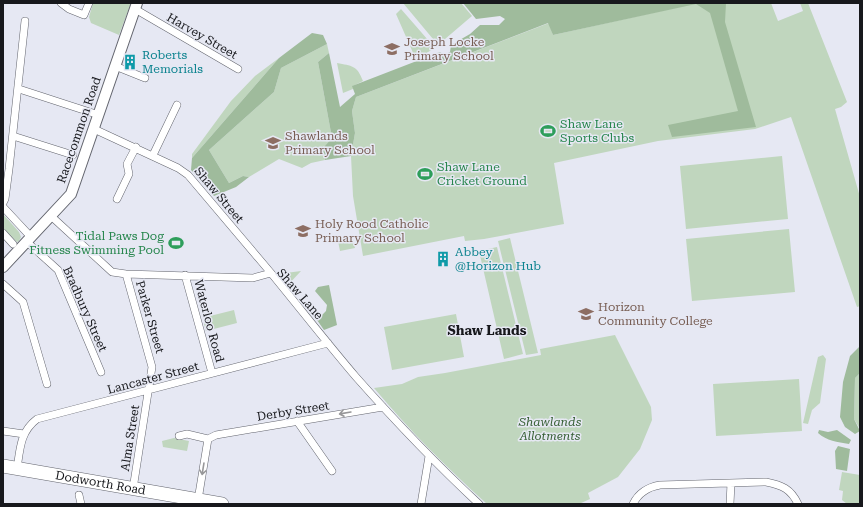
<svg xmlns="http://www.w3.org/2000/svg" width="863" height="507" viewBox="0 0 863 507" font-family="'Roboto Serif',serif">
<rect width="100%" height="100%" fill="#e6e8f3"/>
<!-- green -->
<path fill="#c0d6be" d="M93 3H131L119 35 91 23 89 17Z
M403 3H461L472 16 438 45Z
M697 3H771L778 21 803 11 800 3H808L847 102 841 107 835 109 860 197V306L857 307 791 117 755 129 658 141 554 163 564 224 484 239 465 241 464 236 363 256 353 196 351 156 355 133 352 111 356 97 549 23 553 35Z
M401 9 435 48 423 55H414L396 14Z
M327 44 329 53 318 62 332 138 323 148 325 160 311 163 302 168 279 159 249 177 243 176 229 183 209 150 274 92 281 68Z
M279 58 192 158V154L231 101 255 76Z
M337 63C352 66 357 65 363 81L353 86V89L343 93Z
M782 156 788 219 686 229 680 166Z
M3 214 19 232 21 237 19 241 17 242 3 228Z
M789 229 795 292 692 301 686 239Z
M510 238 538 353 526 355 498 241Z
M353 239 355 248 340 251 338 241Z
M497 247 523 354 504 359 479 251Z
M301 271 287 286 278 274Z
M234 310 237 323 206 331 204 324 210 316Z
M456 314 464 357 392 370 384 327Z
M615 335 651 407 652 420 640 449 618 477 588 493 590 499 579 504H487C447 468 409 430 374 388L402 384 418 377 445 373 541 355 540 349Z
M823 355 826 359 820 403 812 410 808 424 803 423 818 357Z
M860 373V429L854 419 855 378Z
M799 379 802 431 716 436 713 384Z
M174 438 189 441 187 451 163 447 162 441Z
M842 472 860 475V504H847L842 500 843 491 839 490Z"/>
<!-- forest -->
<path fill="#9fbb9c" d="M463 3H726L725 22 756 127 672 137 668 125 738 111 710 13 696 4 553 35 548 23 356 97 352 111 355 133 351 156 325 160 323 148 332 138 318 62 329 53 340 107 355 94 352 86 440 52 444 55 450 52 451 45 470 34 480 25H499L505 19 500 16 476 19Z
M312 33 323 35 327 44 281 68 274 92 209 150 229 183 243 176 249 177 236 187 214 196 191 170 192 158 279 58Z
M329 285 337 325 324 330 317 320 326 311 327 305 315 291 318 287Z
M860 346V373L855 378 854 419 860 431 855 434 845 427 840 417 843 382 850 356Z
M819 430 828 432 837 430 851 440 849 444C837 442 827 441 818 433Z
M838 446 850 449 847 471 836 469 835 451Z"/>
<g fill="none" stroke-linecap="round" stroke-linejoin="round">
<!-- street casing -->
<g stroke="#63656e" stroke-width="8">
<path id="street" d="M61 3 69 9 84 15 89 3
M135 9 238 69
M115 66 145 78
M19 89 99 115
M94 129 178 168 188 175 271 273
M13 136 73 155
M153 155 177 105
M117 199 129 174 127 164 136 147
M3 203 5 199 9 169 25 21
M3 207 31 237
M51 216 112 272 126 274 253 278 271 273C299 307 327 343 356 377 395 421 436 464 479 504
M3 233 13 244
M27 242 58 270 101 372
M126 274 152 367 133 489
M185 275 212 373
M3 284 23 302 47 384
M297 421 332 471
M3 431 24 434
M179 436 187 434 208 439
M208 439 216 435 383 407
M17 469C20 449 20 432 37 419L328 343
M79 495 81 504
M198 500 208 439
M421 504 429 456
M633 504C639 492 648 487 660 485L766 482C782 485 791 489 798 504
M730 504 731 483"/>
</g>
<!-- secondary casing -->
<g stroke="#63656e" stroke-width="12">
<path id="secondary" d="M3 267 71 194 137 3"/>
</g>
<!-- highway casing -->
<g stroke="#63656e" stroke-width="14">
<g id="highway">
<path id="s1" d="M3 466 222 504"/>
</g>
</g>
<!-- street -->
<use href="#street" stroke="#fff" stroke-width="7"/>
<!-- secondary -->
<use href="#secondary" stroke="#fff" stroke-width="10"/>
<!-- highway -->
<use href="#highway" stroke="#fff" stroke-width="13"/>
</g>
<!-- one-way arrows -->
<defs><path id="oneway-shaft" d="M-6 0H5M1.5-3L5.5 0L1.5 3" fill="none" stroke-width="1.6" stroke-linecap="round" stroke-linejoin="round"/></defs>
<g stroke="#979799">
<use href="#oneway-shaft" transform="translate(345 413) rotate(170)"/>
<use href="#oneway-shaft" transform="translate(203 469) rotate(99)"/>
</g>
<!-- icons -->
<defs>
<g id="school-bare" transform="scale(1.2)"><path d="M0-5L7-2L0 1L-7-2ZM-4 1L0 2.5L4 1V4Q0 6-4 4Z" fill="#8d6e63" stroke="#e6e8f3" stroke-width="2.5" paint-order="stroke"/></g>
<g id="building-bare" transform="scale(1.2)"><path d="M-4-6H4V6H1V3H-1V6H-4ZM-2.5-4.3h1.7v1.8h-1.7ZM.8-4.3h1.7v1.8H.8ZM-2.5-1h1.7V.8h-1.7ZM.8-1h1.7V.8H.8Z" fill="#0f9aa8" stroke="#e6e8f3" stroke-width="2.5" paint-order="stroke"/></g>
<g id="stadium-bare" transform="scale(1.2)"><path d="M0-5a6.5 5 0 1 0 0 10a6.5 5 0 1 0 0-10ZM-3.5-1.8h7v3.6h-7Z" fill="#2e9e5b" stroke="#e6e8f3" stroke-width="2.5" paint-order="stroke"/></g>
</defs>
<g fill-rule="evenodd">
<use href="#school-bare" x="392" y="49"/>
<use href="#building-bare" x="130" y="62"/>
<use href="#stadium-bare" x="548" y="131"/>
<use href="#school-bare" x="273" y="143"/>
<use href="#stadium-bare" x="425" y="174"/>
<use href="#school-bare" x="303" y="231"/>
<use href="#stadium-bare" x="176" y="243"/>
<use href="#building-bare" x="443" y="259"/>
<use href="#school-bare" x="586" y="314"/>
</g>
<g text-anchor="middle" stroke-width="3" stroke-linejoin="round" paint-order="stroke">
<!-- street labels -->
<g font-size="12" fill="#17181c" stroke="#e6e8f3">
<text transform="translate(202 36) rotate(30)" y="4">Harvey Street</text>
<text transform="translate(79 130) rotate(-71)" y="4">Racecommon Road</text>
<text transform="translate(219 195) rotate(50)" y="4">Shaw Street</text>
<text transform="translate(300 294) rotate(49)" y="4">Shaw Lane</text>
<text transform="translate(85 309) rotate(66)" y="4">Bradbury Street</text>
<text transform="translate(150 317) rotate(74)" y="4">Parker Street</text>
<text transform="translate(209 321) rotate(75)" y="4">Waterloo Road</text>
<text transform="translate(153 378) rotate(-15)" y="4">Lancaster Street</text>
<text transform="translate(293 411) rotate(-9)" y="4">Derby Street</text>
<text transform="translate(130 438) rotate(-81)" y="4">Alma Street</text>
<text dy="4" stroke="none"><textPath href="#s1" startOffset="99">Dodworth Road</textPath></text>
</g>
<!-- education labels -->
<g font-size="12" fill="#785e54" stroke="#e6e8f3" text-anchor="start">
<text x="404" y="46">Joseph Locke<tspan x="404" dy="14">Primary School</tspan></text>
<text x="285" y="140">Shawlands<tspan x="285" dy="14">Primary School</tspan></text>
<text x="315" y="228">Holy Rood Catholic<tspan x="315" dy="14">Primary School</tspan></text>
<text x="598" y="311">Horizon<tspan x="598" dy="14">Community College</tspan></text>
</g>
<!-- culture labels -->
<g font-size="12" fill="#0d838f" stroke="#e6e8f3" text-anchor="start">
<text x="142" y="59">Roberts<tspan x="142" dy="14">Memorials</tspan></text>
<text x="455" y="256">Abbey<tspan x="455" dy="14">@Horizon Hub</tspan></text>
</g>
<!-- leisure labels -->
<g font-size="12" fill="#27864d" stroke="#e6e8f3" text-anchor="start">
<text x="560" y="128">Shaw Lane<tspan x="560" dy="14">Sports Clubs</tspan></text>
<text x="437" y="171">Shaw Lane<tspan x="437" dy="14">Cricket Ground</tspan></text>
<text x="164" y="240" text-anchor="end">Tidal Paws Dog<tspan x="164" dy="14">Fitness Swimming Pool</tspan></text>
</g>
<!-- park labels -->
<g font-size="12" font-style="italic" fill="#376035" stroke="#e6e8f3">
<text x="550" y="426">Shawlands<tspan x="550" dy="14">Allotments</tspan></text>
</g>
<!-- neighbourhood labels -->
<g font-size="13" font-weight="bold" fill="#17181c" stroke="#e6e8f3">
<text x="487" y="335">Shaw Lands</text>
</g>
</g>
<!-- border -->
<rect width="863" height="507" fill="none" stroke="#17181c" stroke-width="8"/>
</svg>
